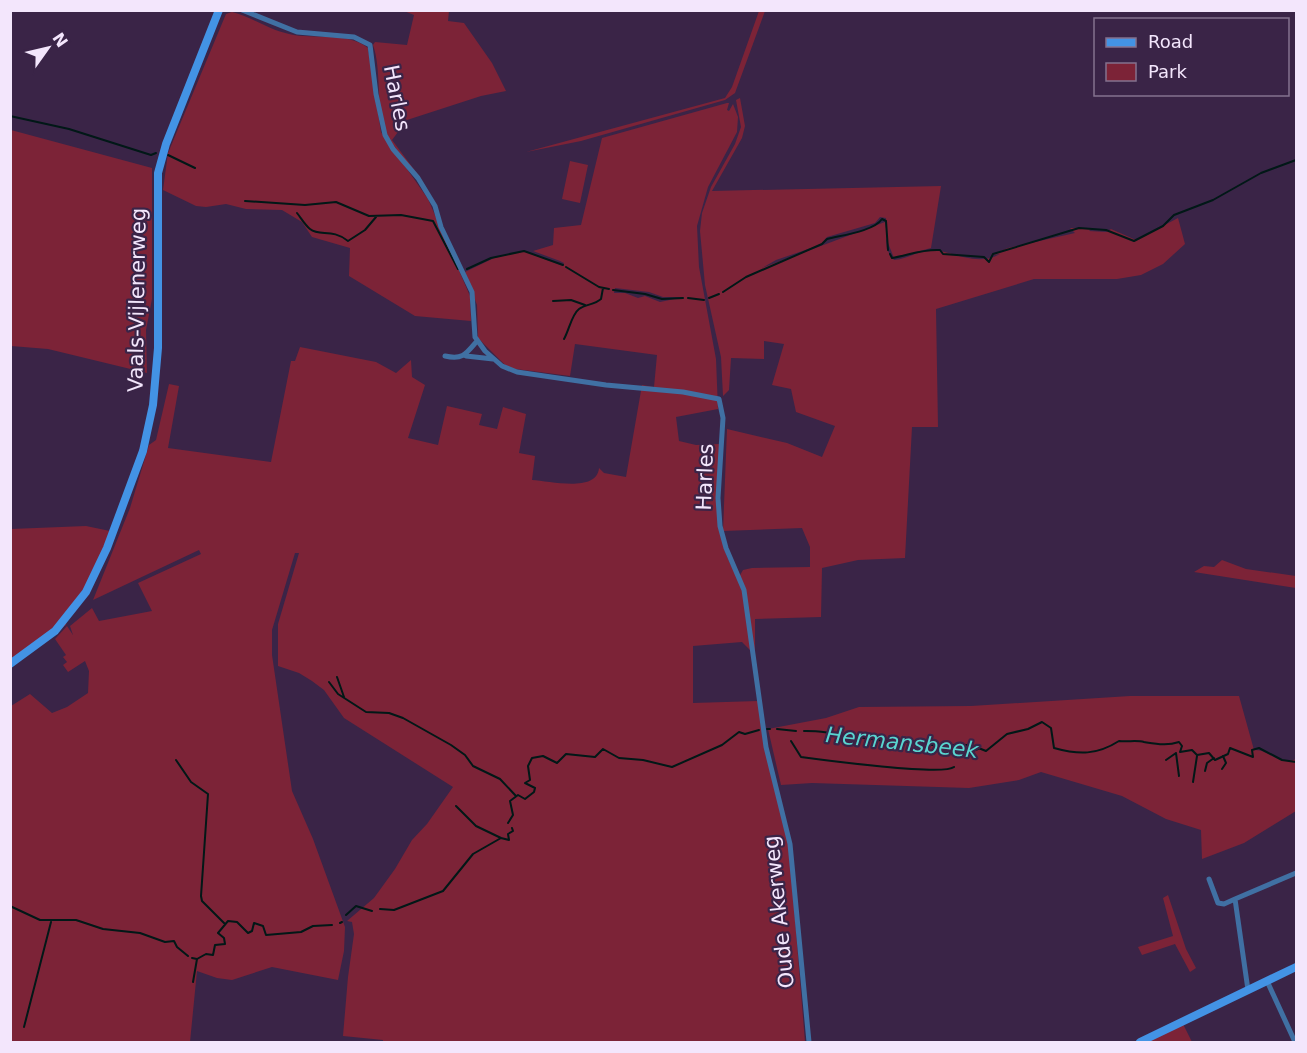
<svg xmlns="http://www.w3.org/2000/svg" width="1307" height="1053" viewBox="0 0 1307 1053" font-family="'DejaVu Sans',sans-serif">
<rect width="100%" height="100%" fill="#3a2447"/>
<!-- green -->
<path fill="#7c2337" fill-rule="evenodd" d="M404 11H449L448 21 464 23 492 63 506 91 481 96 407 120 392 140 422 180C410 164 394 151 386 132 375 105 382 70 373 45L375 42 407 45 414 15Z
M759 11H765L735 93 725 100 581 141 526 152 725 98 732 87Z
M232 12C252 17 269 30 289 34 314 40 347 31 368 48L381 132 428 199 470 296 471 321 415 316 349 276 350 248 312 237 302 222 282 210 246 209 226 204 206 207 196 206 163 190 168 153 226 14Z
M740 98 745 126 742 138 712 191 941 186 931 248 894 258 886 238 887 250 894 260C907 259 918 251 931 250 952 250 975 268 1000 254L991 255 1008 248 1075 233 1070 228H1092L1089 231 1106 232 1111 229 1136 240 1178 218 1185 244 1163 264 1141 275 1117 279H1034L936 309 938 427H912L905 558 858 560 822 568 821 617 755 619V655L742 642 693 646V703L758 701 789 845 805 1042H383V1040L343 1036 348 977 354 934 352 922 347 921 374 898 395 869 412 840 427 824 453 787 344 718 324 690 312 681 299 673 278 666V624L299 553H295L272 630V655L292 791 313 839 345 927 344 951 338 980 272 967 232 980 217 978 197 971 190 1042H11V706L30 694 52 713 67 707 88 693 89 671 85 661 68 672 63 665 67 662 63 657 66 655 55 639 67 626 73 635 70 626 92 608 99 621 152 611 138 583 201 554 199 550 93 600 130 508 149 445 156 440 169 384 179 386 168 448 271 462 291 361H295L300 347 376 362 396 373 411 360 412 377 425 385 408 438 438 445 447 406 482 414 479 425 497 429 503 407 526 414 519 453 535 456 532 480C550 481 597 493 599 468L604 473 626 477 642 385 654 387 657 355 575 344 570 376 508 368 478 338 477 305 465 272 494 258 524 251 563 266 564 263 560 261 533 251 553 245 554 228 581 225 602 138 727 103H729L727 110 729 111 733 104 738 117 737 132 708 187 697 226 699 267 716 359 718 409 676 417 679 441 696 445 719 444C720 487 711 543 739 577L743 570 752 568 810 567V547L802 528 723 531 727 429 787 443 822 457 835 426 796 412 791 389 772 385 784 344 764 341V359L731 358 729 390 723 396 721 357 705 285 700 231 702 213 711 187 735 144 741 127 736 100ZM880 217 886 218 887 235 885 222 762 268 776 260 820 245 827 237 875 223ZM615 288 649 292 663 297H684L660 302 645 296 638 298 625 293H614Z
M11 130 152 168V299L146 330 147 373 48 349 11 346Z
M570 161 588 165 580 203 562 199Z
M86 526 110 531 91 582 67 617 66 625 11 664V529Z
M1222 560 1246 569 1296 576V588L1194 572 1204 566 1214 567Z
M1130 696H1239L1254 750C1270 749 1278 767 1296 759V811L1244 843 1202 859 1201 830 1166 819 1122 796 1041 772 1019 780 969 788 812 783 781 785 768 729 826 718 859 707 971 706Z
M1168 895 1186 949 1196 968 1190 972 1175 944 1142 955 1138 947 1173 936 1163 898Z
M1183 1024 1192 1042H1143Z"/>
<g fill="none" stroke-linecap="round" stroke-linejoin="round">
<!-- stream -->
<path stroke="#011817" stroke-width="2" d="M10 116 69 129 151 155 156 153
M168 155 195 168
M245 201 305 205 336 202 369 216 401 215 433 221 458 269
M297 213C301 218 305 225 310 229 320 237 332 228 348 241L365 230 376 217
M890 254 892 258C909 255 922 249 940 250L943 254 984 257 989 262 993 254 1079 228 1106 230 1134 241 1163 226 1174 215 1213 200 1261 173 1296 160
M566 267 599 287 609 289
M467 269 491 258 524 251 563 265
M613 290 645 294 662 299 683 298
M723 292 746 277 822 244 827 239C843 235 874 231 882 219L886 221 888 250
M688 298 704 300
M709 298 719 294
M553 301 571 300 585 305
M564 339C569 330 572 314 579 309 586 304 594 305 601 299L603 288
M337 677 344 697
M329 682 338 694 366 712 389 713 403 718 451 745 465 755 473 766 500 779 516 796
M767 729H770
M777 729 796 731
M804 731C844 730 886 748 925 740L928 745H971L986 751 1007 734 1028 729 1042 722 1051 728 1054 748C1079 755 1097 755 1119 741 1128 742 1137 740 1144 742 1157 744 1167 746 1179 742L1182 746 1180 752 1192 750 1197 755 1209 753 1215 760 1228 754 1230 748 1253 757 1252 750 1259 748 1282 760 1296 762
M791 741 801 757C823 760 943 776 954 767
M1176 753 1179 776
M964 754 978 749
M176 760 191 782 208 794 201 896 202 901 225 924
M1166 760 1176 753
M1222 769 1226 763 1223 756
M1205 771 1207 763 1214 758
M1193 782 1197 756
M456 806 476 826 501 838
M508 823 513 815 510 801 518 795 525 799 534 792 535 788 525 783 530 780 528 766 532 758 543 756 557 763 566 754 595 757 603 749 619 758 643 760 672 767 722 745 739 732 745 734 759 730
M10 906 40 920H76L103 929 140 933 165 942 174 941 177 947 188 956
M380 909 394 910 443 891 473 854 501 838 509 840 508 834 513 831 512 828
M346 915 356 906 372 911
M340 923 342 922
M192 958 197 959 206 954 213 955 215 945 225 944 224 938 218 933 228 921 237 922 248 933 252 931 254 923 263 926 266 935 301 932 313 926 332 925
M193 982 197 959
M24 1027 51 922"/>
<!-- street -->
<path stroke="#4070a3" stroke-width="5" d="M242 10 297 32 354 37 370 45 376 94 385 135 393 149 418 178 435 206 441 227 472 292 475 337 485 351 502 366 517 372 606 385 683 392 719 399 723 418 718 498 720 526 726 548 744 590 766 747 790 844 809 1042
M445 356C463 360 466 354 477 341
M466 356 493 359
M1209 879 1218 903 1224 904 1235 899 1248 990
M1235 899 1296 873
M1267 981 1295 1042"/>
<!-- secondary -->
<path stroke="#4393e5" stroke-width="8" d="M10 664 55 631 86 592 107 548 143 451 153 405 158 348V173L166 144 219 10
M1140 1042 1296 967"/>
</g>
<g text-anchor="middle" stroke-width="4.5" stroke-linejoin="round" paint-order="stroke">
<!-- street labels -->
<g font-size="21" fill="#f3e6fc" stroke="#3a2447">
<text transform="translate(397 98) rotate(79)" y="7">Harles</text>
<text transform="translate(137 300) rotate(-89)" y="7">Vaals-Vijlenerweg</text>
<text transform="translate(705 477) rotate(-88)" y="7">Harles</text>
<text transform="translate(779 912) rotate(-96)" y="7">Oude Akerweg</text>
</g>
<!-- water labels -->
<g font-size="22" font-style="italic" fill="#59d5d0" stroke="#3a2447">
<text transform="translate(902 742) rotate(6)" y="8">Hermansbeek</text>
</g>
</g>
<!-- border -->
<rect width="1307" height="1053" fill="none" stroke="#f3e6fc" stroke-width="24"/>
<!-- legend -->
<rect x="1094" y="18" width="195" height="78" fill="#3a2447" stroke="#84728f" stroke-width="1.5"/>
<rect x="1106" y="38" width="30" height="9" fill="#4393e5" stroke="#84728f" stroke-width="1.5"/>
<text x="1148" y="48" font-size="18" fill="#f3e6fc">Road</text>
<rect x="1106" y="63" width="30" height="18" fill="#7c2337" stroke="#84728f" stroke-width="1.5"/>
<text x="1148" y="78" font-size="18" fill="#f3e6fc">Park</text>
<!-- north arrow -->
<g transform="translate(48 48) rotate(56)" stroke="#3a2447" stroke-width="4.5" paint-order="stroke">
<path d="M0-4.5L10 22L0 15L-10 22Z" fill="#f3e6fc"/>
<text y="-9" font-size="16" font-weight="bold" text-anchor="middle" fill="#f3e6fc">N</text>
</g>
</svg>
